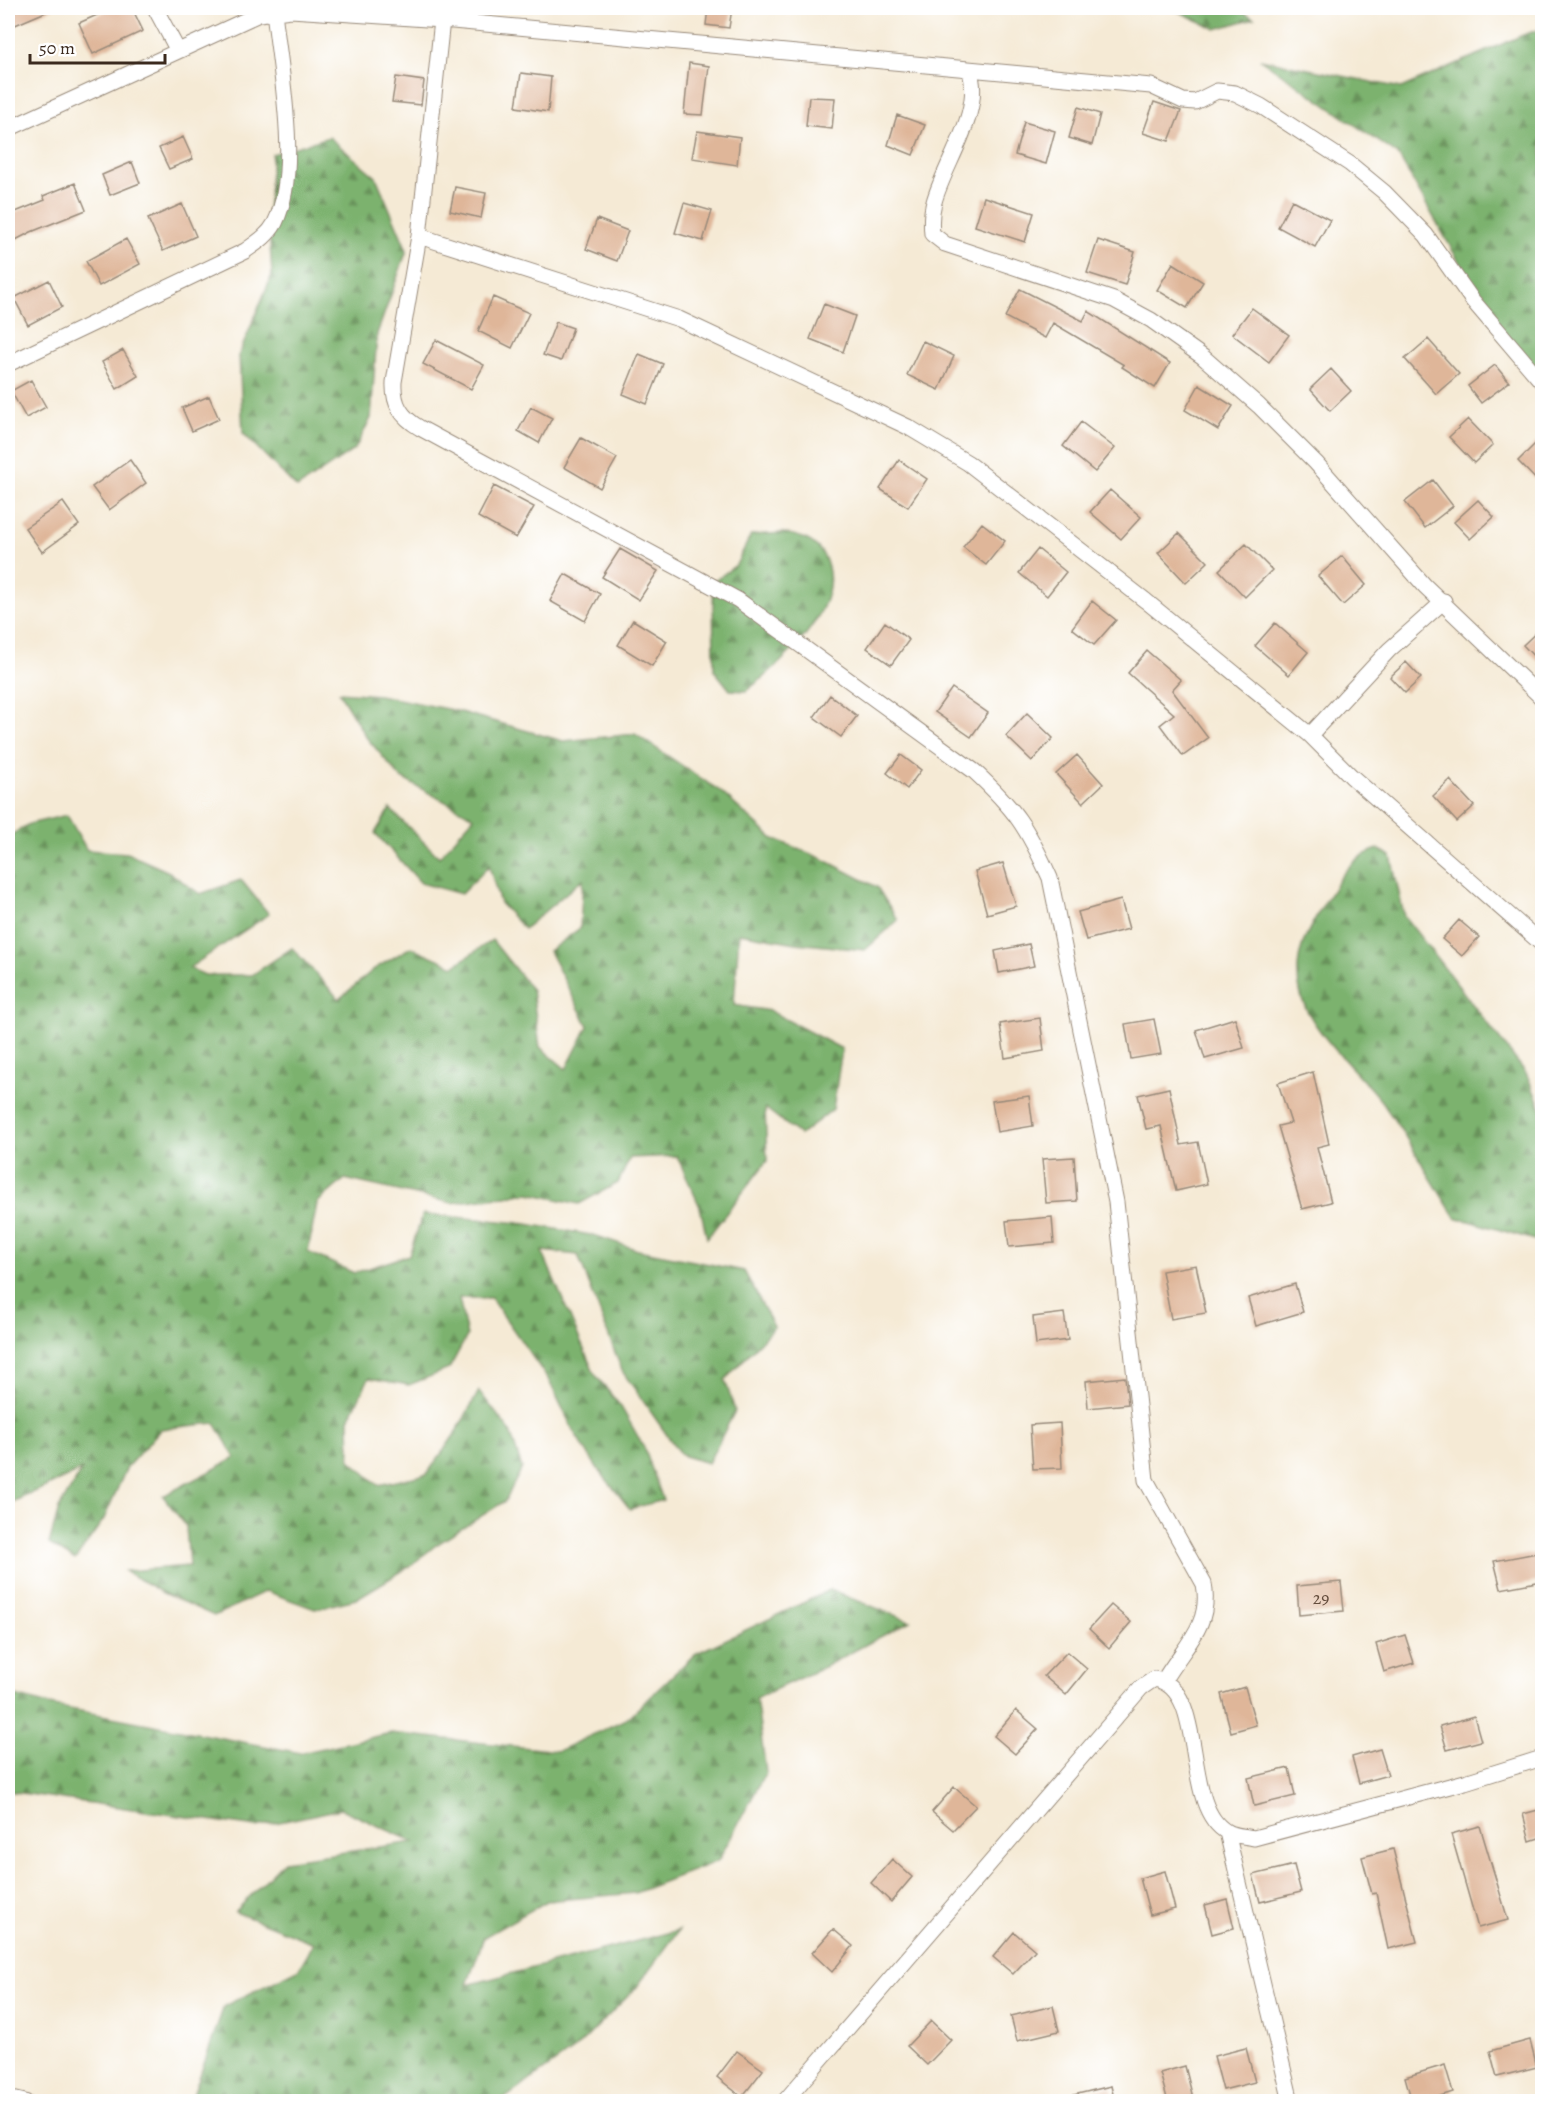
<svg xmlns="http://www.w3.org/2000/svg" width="1550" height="2109" viewBox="0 0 1550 2109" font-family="Alegreya,serif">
<defs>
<pattern id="forest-firs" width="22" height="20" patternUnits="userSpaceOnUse" patternTransform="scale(1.5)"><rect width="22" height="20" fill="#7cb26e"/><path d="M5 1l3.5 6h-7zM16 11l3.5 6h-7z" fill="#67915a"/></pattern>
</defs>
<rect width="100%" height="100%" fill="#fff"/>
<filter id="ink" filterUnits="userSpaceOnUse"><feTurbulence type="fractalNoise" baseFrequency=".0167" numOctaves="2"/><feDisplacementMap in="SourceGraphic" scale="12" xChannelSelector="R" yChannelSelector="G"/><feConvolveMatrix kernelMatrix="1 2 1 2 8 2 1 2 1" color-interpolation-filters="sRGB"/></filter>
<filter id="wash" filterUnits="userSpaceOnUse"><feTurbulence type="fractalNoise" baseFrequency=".008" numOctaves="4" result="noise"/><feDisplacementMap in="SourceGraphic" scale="24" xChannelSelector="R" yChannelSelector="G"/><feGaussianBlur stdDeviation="1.35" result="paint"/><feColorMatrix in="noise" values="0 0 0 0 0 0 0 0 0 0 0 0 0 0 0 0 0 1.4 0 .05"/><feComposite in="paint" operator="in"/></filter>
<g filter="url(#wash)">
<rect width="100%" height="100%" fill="#f5ead5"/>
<!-- forest -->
<path fill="url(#forest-firs)" stroke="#5c6e46" stroke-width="1.5" d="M1171 8H1235L1254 18 1216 29Z
M1542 29V377L1494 323 1398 155 1260 59 1401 88 1523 35Z
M329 137 376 177 407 250 377 334 371 418 355 449 297 488 243 433 239 355 272 275 268 213 272 154Z
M784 533C806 537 822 543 828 567 840 613 779 666 746 691L730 690 714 670 713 582 736 565 751 535Z
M339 692 379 695 457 711 563 741 635 734 720 791 772 838 823 859 877 887 898 920 865 950 796 943 739 933 734 1005 770 1011 842 1049 833 1109 800 1135 765 1108 767 1161 707 1238 700 1207 677 1156 630 1158 618 1183 579 1204 529 1193 452 1203 345 1179 317 1203 308 1252 354 1273 409 1255 423 1214 521 1223 597 1236 638 1250 744 1271 774 1327 725 1380 735 1411 708 1463 681 1455 622 1371 578 1255 542 1251 594 1373 621 1407 644 1447 663 1500 630 1509 598 1469 575 1434 548 1379 491 1298H459L467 1336 449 1369 409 1385 369 1378 349 1419 350 1460 378 1485 427 1474 455 1434 479 1391 510 1431 522 1468 505 1501 436 1545 409 1567 356 1599 315 1609 266 1591 214 1616 163 1593 125 1571 189 1566 186 1526 163 1496 235 1458 215 1423 161 1429 127 1467 104 1519 75 1560 49 1544 59 1508 82 1470 8 1504V837L29 824 67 815 87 850 127 853 169 872 200 894 241 880 269 914 189 968 205 975H252L292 948 339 999 374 969 411 947 454 966 492 940 532 990 540 1047 566 1069 588 1026 549 951 580 928 583 879 524 929 500 903 489 866 461 894 421 883 375 833 390 809 439 857 474 817 401 778 366 737Z
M1378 849 1391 856 1404 916 1526 1073 1542 1110V1242L1455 1217C1430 1179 1408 1137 1381 1101 1357 1070 1308 1030 1300 991 1292 956 1307 931 1325 902 1340 878 1350 857 1378 849Z
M830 1590 910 1621 822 1668 756 1698 766 1772 718 1861 635 1893 547 1901 484 1937 467 1985 679 1930 636 1988 577 2047 501 2101H191L224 2006 298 1970 314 1943 235 1912 284 1861 414 1842 341 1809 256 1827 8 1791V1694L49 1705 301 1753 391 1733 558 1751 628 1718 695 1654Z"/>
<g id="blocks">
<!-- building -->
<path fill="#dfb699" d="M8 8H55L8 28Z
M113 8H132L143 31 93 54 79 23Z
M708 8H732L729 28 706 25Z
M689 63 709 66 703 115 684 114Z
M521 73 551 77 548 112 516 107Z
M396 77 424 81 421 105 392 102Z
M809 97 835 98 832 129 806 126Z
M1154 102 1181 111 1169 141 1143 133Z
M1078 107 1100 114 1092 145 1069 138Z
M897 115 925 125 913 155 888 145Z
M1024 122 1055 131 1046 164 1015 155Z
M697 131 740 137 737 165 692 158Z
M183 137 193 159 169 169 159 148Z
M132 162 140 183 110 195 102 175Z
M75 183 86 210 31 232 8 244V215L45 200 43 196Z
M455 187 486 193 481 218 450 211Z
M984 197 1034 213 1025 242 975 226Z
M1292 200 1330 220 1315 247 1278 227Z
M684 203 712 211 703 241 675 233Z
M182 204 196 236 163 251 148 219Z
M597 219 628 231 617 261 586 249Z
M126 239 140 264 99 286 86 261Z
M1098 240 1135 252 1125 285 1087 273Z
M1173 263 1203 282 1187 308 1157 290Z
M49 280 62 307 28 325 14 298Z
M1020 289 1083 321 1088 311 1170 363 1155 388 1122 367 1124 365 1053 323 1045 338 1005 317Z
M493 297 529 313 512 348 478 331Z
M824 304 855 316 843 352 810 339Z
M1252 308 1289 335 1269 362 1232 334Z
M556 322 573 328 561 361 543 355Z
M1428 339 1459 374 1436 394 1405 359Z
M436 340 484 365 471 389 423 364Z
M923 341 954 356 939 390 907 375Z
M123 350 138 376 117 389 102 362Z
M639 354 663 364 647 404 623 394Z
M1495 365 1509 382 1481 403 1468 386Z
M1331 369 1351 391 1330 411 1310 389Z
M31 380 46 407 26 418 11 391Z
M1199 385 1233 406 1218 430 1185 410Z
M209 396 219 419 192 431 182 408Z
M531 407 552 418 539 443 518 431Z
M1468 419 1493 445 1474 463 1449 437Z
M1081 422 1115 448 1095 472 1063 446Z
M1542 437V486L1518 461Z
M581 438 617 458 600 488 564 467Z
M130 460 146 483 109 510 92 487Z
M899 460 927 479 908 507 880 489Z
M1433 480 1453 506 1425 528 1405 502Z
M494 486 534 507 516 538 478 517Z
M1110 490 1141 517 1121 539 1090 512Z
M1478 500 1494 517 1470 539 1454 522Z
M63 502 79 525 42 552 25 528Z
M982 523 1005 541 986 565 963 547Z
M1179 533 1208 562 1186 583 1158 553Z
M1246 544 1272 570 1245 597 1219 570Z
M620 549 658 571 639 600 602 577Z
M1038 549 1066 572 1047 596 1019 573Z
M1342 556 1366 585 1343 605 1318 576Z
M565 574 600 594 585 621 550 601Z
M1092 601 1116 620 1094 645 1072 628Z
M633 620 667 641 652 666 618 645Z
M885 622 909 640 891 665 867 648Z
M1275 623 1308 652 1289 675 1255 646Z
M1542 627V665L1523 645Z
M1147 651 1181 680 1172 690 1208 738 1183 756 1160 725 1174 714 1128 673Z
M1406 662 1421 678 1405 693 1390 677Z
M952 688 988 713 971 737 935 712Z
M830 695 857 716 841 737 814 717Z
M1027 713 1053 738 1032 761 1006 736Z
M901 755 921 770 907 789 887 773Z
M1077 755 1103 784 1083 803 1056 774Z
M1450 780 1474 806 1457 822 1433 796Z
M1003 863 1016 906 987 914 975 871Z
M1121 900 1129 929 1086 940 1078 912Z
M1459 920 1479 937 1462 956 1442 939Z
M1029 944 1034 966 999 973 995 951Z
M1040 1018 1044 1051 1005 1058 1000 1024Z
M1235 1018 1244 1048 1205 1059 1196 1030Z
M1154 1019 1161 1054 1131 1059 1125 1024Z
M1313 1072 1329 1144 1317 1147 1331 1202 1302 1209 1278 1126 1291 1123 1278 1083Z
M1169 1088 1181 1145 1198 1142 1207 1184 1176 1191 1161 1126 1146 1129 1138 1095Z
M1029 1096 1033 1126 997 1132 992 1101Z
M1074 1157 1077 1201 1046 1203 1042 1159Z
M1052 1217 1054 1243 1009 1247 1006 1221Z
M1196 1265 1206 1313 1171 1319 1162 1271Z
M1295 1284 1303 1312 1256 1326 1248 1298Z
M1064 1313 1068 1340 1036 1344 1033 1317Z
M1125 1377 1128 1404 1088 1408 1086 1381Z
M1060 1423 1062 1468 1033 1469 1030 1425Z
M1542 1552V1581L1501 1589 1494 1561Z
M1341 1582 1344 1611 1299 1615 1297 1586Z
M1111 1605 1131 1622 1109 1648 1089 1629Z
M1405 1635 1414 1663 1384 1672 1376 1644Z
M1067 1652 1087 1669 1066 1695 1044 1676Z
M1245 1687 1256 1725 1231 1732 1221 1694Z
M1016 1710 1038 1729 1015 1754 994 1736Z
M1474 1716 1481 1741 1447 1750 1440 1726Z
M1380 1749 1388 1775 1359 1783 1352 1757Z
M1289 1768 1295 1796 1254 1806 1248 1778Z
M954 1787 976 1806 953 1830 932 1812Z
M1542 1809V1837L1530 1841 1523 1814Z
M1480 1826 1508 1920 1478 1928 1451 1834Z
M1393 1849 1417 1942 1388 1949 1376 1893 1372 1894 1362 1857Z
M892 1859 912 1877 891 1902 871 1883Z
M1294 1865 1301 1892 1260 1902 1253 1875Z
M1165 1871 1175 1909 1150 1915 1140 1878Z
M1227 1899 1234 1928 1212 1934 1205 1905Z
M833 1929 853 1946 832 1972 812 1953Z
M1014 1932 1035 1950 1013 1974 993 1957Z
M1053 2006 1059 2031 1017 2041 1011 2016Z
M931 2021 951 2040 927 2065 907 2046Z
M1530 2040 1537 2067 1497 2077 1490 2051Z
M1246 2048 1255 2082 1223 2090 1214 2056Z
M737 2051 763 2070 742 2097 717 2077Z
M1445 2065 1453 2092 1421 2102H1412L1405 2077Z
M1185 2066 1194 2102H1168L1160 2073Z
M1111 2086 1115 2102H1069V2096Z"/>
</g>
</g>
<g filter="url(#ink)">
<use href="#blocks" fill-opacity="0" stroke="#988a7a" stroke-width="1.5"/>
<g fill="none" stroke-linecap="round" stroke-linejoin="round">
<!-- minor casing -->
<g stroke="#988a7a" stroke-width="17">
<path id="minor" d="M155 8 178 51
M442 20 419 236 394 382C393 404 401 417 420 428L738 600 974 771C1015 809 1027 827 1050 878L1116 1202 1146 1480 1204 1584C1212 1626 1183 1647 1164 1680
M969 70C985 109 944 164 934 202 931 213 931 224 932 234L945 244 1114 300 1151 320 1203 357 1259 406 1316 463 1425 586 1542 698
M8 129 259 14 291 10 442 20 1151 86 1183 101 1195 102 1217 91 1235 93 1261 106 1350 164 1384 192 1426 235 1473 301 1542 382
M419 236 679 319 908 427 968 463 1146 601 1310 735 1351 776 1542 944
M8 364 245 251C256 243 268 236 275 223 301 170 280 69 274 11
M1310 735 1389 650 1444 601
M1227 1832 1291 2102
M8 2098 25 2102
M784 2102 1141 1688 1154 1679C1209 1687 1180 1806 1227 1832 1234 1836 1246 1836 1254 1838L1465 1782 1542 1758"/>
</g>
<!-- minor -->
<use href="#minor" stroke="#fff" stroke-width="15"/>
</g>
</g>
<g text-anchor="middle" stroke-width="4.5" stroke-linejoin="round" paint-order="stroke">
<!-- number labels -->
<g font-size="18" fill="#644d3d">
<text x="1321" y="1604">29</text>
</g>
</g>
<!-- margin -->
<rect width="1550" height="2109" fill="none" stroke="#fff" stroke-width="30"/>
<!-- scale -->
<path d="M30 54v9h135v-9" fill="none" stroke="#3b2a1e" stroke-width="3"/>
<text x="39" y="54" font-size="18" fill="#3b2a1e" stroke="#ffffff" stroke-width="4.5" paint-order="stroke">50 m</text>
</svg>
